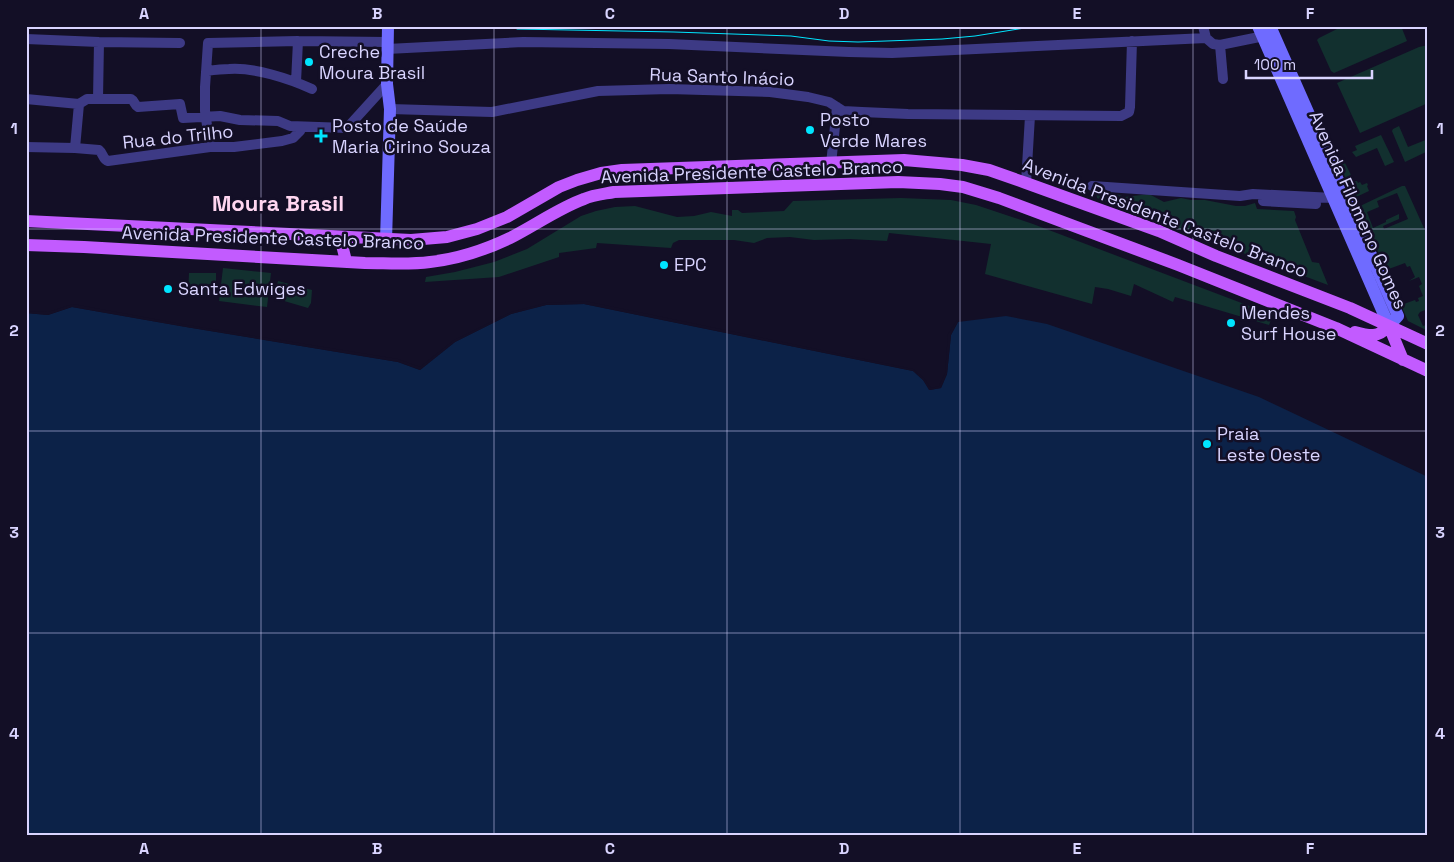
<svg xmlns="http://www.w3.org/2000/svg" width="1454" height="862" viewBox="0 0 1454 862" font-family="'Space Grotesk',sans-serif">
<rect width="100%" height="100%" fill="#130f26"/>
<!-- green -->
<path fill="#12302f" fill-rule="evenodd" d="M1343 26H1401L1407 41 1334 73 1331 71 1317 40 1319 38Z
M1428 45V103L1360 133 1337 83 1419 47Z
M1399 126 1408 147 1428 139V151L1405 162 1392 131 1393 129Z
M1381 135 1394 162 1385 166 1377 148 1356 157 1352 152 1357 150 1355 146Z
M1345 163 1354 181H1357L1358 183 1360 182 1362 185 1367 183 1368 185 1367 186 1369 191 1354 198 1340 165Z
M1402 186H1405L1428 237V309L1420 312 1418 315 1423 326 1428 324V331L1408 321 1401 305 1415 300 1416 302 1419 301 1418 298 1423 296 1419 286 1422 284 1419 277 1409 281 1415 277 1410 266 1407 267 1405 263 1386 270 1358 207ZM1397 193 1408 219 1384 229 1383 226 1399 219V214L1386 220V222L1373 228 1367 212 1379 207 1377 201Z
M1096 191 1111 192 1125 197 1149 194 1164 202 1181 198 1191 200H1205L1236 206H1245L1255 203 1257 209 1294 211 1296 217 1295 220 1312 262 1319 263 1328 285 1097 198Z
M901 198 951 200 976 205 1033 224 1273 315 1269 325 1175 297 1173 302 1134 284 1131 296 1108 289 1095 287 1092 304 985 274 991 244 889 233 887 241 850 239 814 240 790 237 767 238 754 243 734 240H679L673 243 671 248 597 243 596 248 559 253V257L499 277 425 282 426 277 455 272 494 262 527 249 581 216 596 211 615 207 635 206 677 217 694 216 711 212 732 216V210H738L742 213 784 211 793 201Z
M223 268 271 273 267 307 219 301Z
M189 273H216V295H188Z
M278 281 312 290 311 303 308 308 274 298Z"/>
<!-- water -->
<path fill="#0c2248" d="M584 304 913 371 923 380 930 390 941 388 947 374 951 335 958 322 1006 316 1047 324 1259 397 1428 477V836H26V313L48 315 72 307 186 327 398 362 420 370 455 342 511 314 546 305Z"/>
<!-- pier -->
<path fill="#130f26" d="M585 301 913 369 924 378 931 388 939 386 945 373 948 334 957 320 958 322 951 335 947 374 941 388 929 390 923 380 913 371 584 304 546 305 511 314 455 342 420 370 398 362 186 327 72 307 48 315 26 313V311L48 312 73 304 187 325 398 359 420 367 454 340 511 312 546 303Z"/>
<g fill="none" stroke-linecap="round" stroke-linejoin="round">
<!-- street -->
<path stroke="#3d3a85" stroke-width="10" d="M1203 26 1206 38 1213 44 1220 45 1269 35
M26 39 99 42 180 43
M1220 45 1223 79
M387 49 523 42 669 44 849 52 892 53 1206 38
M206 71C214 70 222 69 229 69 254 67 290 79 312 89
M296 82 298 41
M26 99 79 104 87 99H131C135 101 134 105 138 107L180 104 183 118 220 116 240 120 278 121 290 126 347 128 387 84
M98 99 99 42
M390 109 492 112 598 91 669 89 770 92 808 97 829 102 843 111 862 112 908 114 1121 116 1129 112 1130 107 1132 41
M26 147 75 148 99 150C103 153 103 160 108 161L210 147H234L282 141 293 138 300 131 302 127
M210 147 205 111V87L208 43 298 41 387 42
M75 148 79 104
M831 164 837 107
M1026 183 1030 116
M1092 186 1240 196 1253 194 1334 198 1339 196
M1263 201 1316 204"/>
<!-- secondary -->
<path stroke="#6f6bff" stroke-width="12" d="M1258 26 1389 326 1398 316 1270 26
M386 240 390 109 387 84 388 26"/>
<!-- primary -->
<path stroke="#c25bff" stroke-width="12" d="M26 221 411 240 447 237 477 229 507 217 559 187 577 180 601 173 622 170 904 160 962 165 989 170 1026 183 1159 231 1216 256 1350 308 1428 344
M340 237 346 261
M26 245 84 247 365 263C386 263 408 265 430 262 457 259 485 250 510 238 534 226 559 208 584 199 593 195 604 194 614 192L898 182 940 184 963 187 999 198 1178 265 1336 328 1428 371
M1389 326 1403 360
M1355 332C1370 336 1378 338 1389 326"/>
<!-- tram -->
<path stroke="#00e5ff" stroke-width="1" d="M517 29 674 32 762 35 791 36 829 41 858 42 942 39 975 36 1037 26"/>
</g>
<!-- grid -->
<path fill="none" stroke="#d9d4ff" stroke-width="1" stroke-opacity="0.55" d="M261 26V836M494 26V836M727 26V836M960 26V836M1193 26V836M26 229H1428M26 431H1428M26 633H1428"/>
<!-- markers -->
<g fill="#00e5ff" stroke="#130f26" stroke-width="2">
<circle cx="309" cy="62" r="5"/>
<circle cx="810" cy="130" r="5"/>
<path d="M318.5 128.5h5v5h5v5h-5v5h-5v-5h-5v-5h5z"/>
<circle cx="664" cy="265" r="5"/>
<circle cx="168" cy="289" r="5"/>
<circle cx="1231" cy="323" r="5"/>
<circle cx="1207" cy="444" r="5"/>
</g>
<g text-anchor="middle" stroke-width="5" stroke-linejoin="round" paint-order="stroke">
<!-- poi labels -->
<g font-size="18" fill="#d9d4ff" stroke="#130f26" text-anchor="start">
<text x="319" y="58">Creche<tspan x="319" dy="21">Moura Brasil</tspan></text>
<text x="820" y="126">Posto<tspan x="820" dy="21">Verde Mares</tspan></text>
<text x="332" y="132">Posto de Saúde<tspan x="332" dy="21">Maria Cirino Souza</tspan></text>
<text x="674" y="271">EPC</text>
<text x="178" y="295">Santa Edwiges</text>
<text x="1241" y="319">Mendes<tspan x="1241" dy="21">Surf House</tspan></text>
<text x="1217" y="440">Praia<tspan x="1217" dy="21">Leste Oeste</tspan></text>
</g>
<!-- street labels -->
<g font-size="18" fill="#d9d4ff" stroke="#130f26">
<text transform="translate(722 77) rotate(2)" y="6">Rua Santo Inácio</text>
<text transform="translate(178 137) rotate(-6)" y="6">Rua do Trilho</text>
<text transform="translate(752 172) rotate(-2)" y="6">Avenida Presidente Castelo Branco</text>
<text transform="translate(1358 210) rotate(66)" y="6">Avenida Filomeno Gomes</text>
<text transform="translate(1165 218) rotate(21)" y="6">Avenida Presidente Castelo Branco</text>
<text transform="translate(273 238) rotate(2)" y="6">Avenida Presidente Castelo Branco</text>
</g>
<!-- district labels -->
<g font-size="22" font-weight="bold" fill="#ffd6f0" stroke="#130f26">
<text x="278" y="211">Moura Brasil</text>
</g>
</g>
<!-- border -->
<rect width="1454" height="862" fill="none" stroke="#130f26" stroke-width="55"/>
<!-- scale -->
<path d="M1246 70v8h126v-8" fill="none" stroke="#d9d4ff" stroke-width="2.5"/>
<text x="1254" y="70" font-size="15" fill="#d9d4ff" stroke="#130f26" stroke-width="4" paint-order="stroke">100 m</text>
<rect x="28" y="28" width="1398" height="806" fill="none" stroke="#d9d4ff" stroke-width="2"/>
<g font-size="16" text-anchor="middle" font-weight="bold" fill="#d9d4ff">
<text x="144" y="19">A</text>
<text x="377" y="19">B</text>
<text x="610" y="19">C</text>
<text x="844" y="19">D</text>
<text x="1077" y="19">E</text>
<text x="1310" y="19">F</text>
<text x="14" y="134">1</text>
<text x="1440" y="134">1</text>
<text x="14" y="336">2</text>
<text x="1440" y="336">2</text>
<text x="14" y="538">3</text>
<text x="1440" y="538">3</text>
<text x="14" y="739">4</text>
<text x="1440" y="739">4</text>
<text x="144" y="854">A</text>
<text x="377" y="854">B</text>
<text x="610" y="854">C</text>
<text x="844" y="854">D</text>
<text x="1077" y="854">E</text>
<text x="1310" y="854">F</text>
</g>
</svg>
